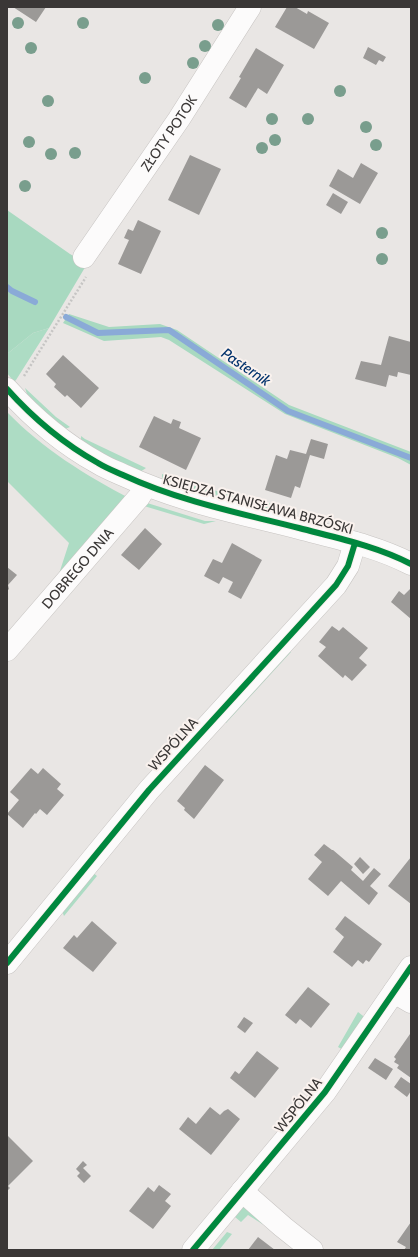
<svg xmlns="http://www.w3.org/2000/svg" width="418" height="1257" viewBox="0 0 418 1257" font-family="Cabin,sans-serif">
<rect width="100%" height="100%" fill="#e9e6e4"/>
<!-- green -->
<path fill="#addcc4" d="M49 328 16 380 14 382 7 373V354L33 333Z
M25 388 56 417 70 427 65 429 26 395 27 394Z
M7 412C43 449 85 475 131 499L57 580 69 543 7 481Z
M81 436 85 439 146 468 140 472 121 464 81 441Z
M162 474 187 484 290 508 288 516 162 482Z
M144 502 205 521H216L204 524 144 506Z
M285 649 291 652 226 723 224 716Z
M91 871 97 876 64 916 61 908Z
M358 1012 367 1019 345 1051 338 1047Z
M243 1206 303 1250 248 1215 241 1222 235 1217Z
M227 1232 232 1234 219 1250H212Z"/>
<!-- forest -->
<path fill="#a8d9c0" d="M7 210 70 254 87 264 49 328 33 333 7 354Z
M69 314 109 327 160 324 177 330 289 405 411 452V465L398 458 285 414 169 340 161 337 104 341 63 323Z"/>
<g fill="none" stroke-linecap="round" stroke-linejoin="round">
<!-- stream -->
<path stroke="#8aaad7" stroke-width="6" d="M7 287 12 291 35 302
M66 317 98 333 169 330 288 411 411 458"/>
</g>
<!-- building -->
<path fill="#9b9997" d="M13 7H46L36 22Z
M287 7H295L307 14 308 11 329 23 314 49 275 27Z
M368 47 386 57 383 62 379 60 376 65 363 58Z
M256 48 284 65 267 94 258 88 246 108 229 98 241 78 239 77Z
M190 155 221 169 199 215 168 200Z
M361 163 378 173 360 204 329 186 338 169 353 178Z
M333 193 348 202 341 214 326 205Z
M138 220 161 231 141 274 118 264 129 240 124 238 128 229 133 231Z
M389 336 411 342V375L398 372 397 377 389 375 386 387 355 379 361 361 381 365Z
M63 355 99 388 81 408 67 395 65 397 54 387 56 384 46 374Z
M154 416 171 424 173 419 181 422 179 428 201 438 186 470 139 447Z
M311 439 328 444 324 459 310 455 300 488 295 486 291 498 265 490 276 455 287 459 290 450 306 454Z
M145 528 162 544 139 570 121 555Z
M232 543 262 560 241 599 228 592 233 582 223 577 219 584 204 576 213 559 222 563Z
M7 567 17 575 8 585 9 589 7 591Z
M411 588V619L391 602 399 591 404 595Z
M332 626 339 631 343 627 368 648 359 658 367 665 352 681 345 675 343 678 318 656 326 647 319 642Z
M205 765 224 780 194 819 184 810 185 808 177 801Z
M31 768 38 774 43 768 61 784 57 789 64 795 47 815 40 809 36 814 35 813 23 828 7 814 19 800 10 792Z
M324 844 332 850H333L353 867 351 870 363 881 374 868 381 874 370 886 378 893 369 905 341 881 328 896 308 879 322 862 314 855Z
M360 857 370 867 363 874 354 864Z
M411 857V904L388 886Z
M345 916 382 944 369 962 366 960 363 964 358 960 352 967 333 952 344 937 335 929Z
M92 921 117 943 93 972 63 948 74 935 77 938Z
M308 987 330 1004 311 1028 300 1019 296 1024 285 1015Z
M244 1017 253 1023 245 1033 237 1027Z
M410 1034 411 1035V1078L397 1068 399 1065 394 1062 396 1059 394 1057Z
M257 1051 279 1068 255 1098 230 1078 235 1071 239 1074Z
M375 1058 393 1069 386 1080 368 1068Z
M401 1077 411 1084V1091L407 1097 394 1087Z
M210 1107 220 1115 224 1111 228 1109 240 1119 211 1155 179 1129 188 1117 196 1124Z
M7 1135 33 1161 8 1186 10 1188 7 1191Z
M83 1161 87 1165 83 1168 91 1176 84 1183 77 1176 80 1173 76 1169Z
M159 1185 171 1194 165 1201 171 1206 153 1229 129 1211 148 1187 154 1192Z
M411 1222V1250H404L406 1247 397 1242Z
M258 1237 275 1250H248Z"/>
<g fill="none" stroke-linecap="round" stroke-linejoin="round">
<!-- minor casing -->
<g stroke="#c7c4c2" stroke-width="23">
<g id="minor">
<path id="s1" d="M84 257 179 119 250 7"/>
<path d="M7 389C33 418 64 444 98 463 106 468 114 471 123 475 179 501 239 513 299 528 337 538 376 546 411 564"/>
<path id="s2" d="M7 650 139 497 146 486"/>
<path d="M7 963 149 790 336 585 348 566 355 543"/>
<path d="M394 992 411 1002"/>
<path d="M242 1191 283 1227 312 1250"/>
<path d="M193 1250 325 1092 411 967"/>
</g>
</g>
<!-- path -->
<path stroke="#c6c5c4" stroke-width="2.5" stroke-dasharray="2 2" stroke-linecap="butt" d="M24 376 86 277"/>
<!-- minor -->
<use href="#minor" stroke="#fcfbfb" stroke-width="22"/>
<!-- cycleway casing -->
<g stroke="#faf2ee" stroke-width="8">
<path id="cycleway" d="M7 389C33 418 64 444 98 463 106 468 114 471 123 475 179 501 239 513 299 528 337 538 376 546 411 564
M7 963 149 790 336 585 348 566 355 543
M193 1250 325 1092 411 967"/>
</g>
<!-- cycleway -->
<use href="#cycleway" stroke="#00873e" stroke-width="6"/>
</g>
<!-- trees -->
<g fill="#799e8d">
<circle cx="18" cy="23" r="6"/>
<circle cx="83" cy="23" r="6"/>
<circle cx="218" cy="25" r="6"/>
<circle cx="205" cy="46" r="6"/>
<circle cx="31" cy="48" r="6"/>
<circle cx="193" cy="63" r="6"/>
<circle cx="145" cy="78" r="6"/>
<circle cx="340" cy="91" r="6"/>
<circle cx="48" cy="101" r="6"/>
<circle cx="272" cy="119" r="6"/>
<circle cx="308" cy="119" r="6"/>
<circle cx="366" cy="127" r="6"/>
<circle cx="275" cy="140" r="6"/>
<circle cx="29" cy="142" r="6"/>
<circle cx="376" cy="145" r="6"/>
<circle cx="262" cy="148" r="6"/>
<circle cx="75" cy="153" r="6"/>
<circle cx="51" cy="154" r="6"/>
<circle cx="25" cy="186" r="6"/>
<circle cx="382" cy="233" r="6"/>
<circle cx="382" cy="259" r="6"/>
</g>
<g text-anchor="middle" stroke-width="4" stroke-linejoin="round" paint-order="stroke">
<!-- street labels -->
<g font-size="14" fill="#3a3736" stroke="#faf2ee">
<text dy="5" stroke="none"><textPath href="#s1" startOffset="150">ZŁOTY POTOK</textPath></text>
<text transform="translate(258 504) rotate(15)" y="5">KSIĘDZA STANISŁAWA BRZÓSKI</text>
<text dy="5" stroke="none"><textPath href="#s2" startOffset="108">DOBREGO DNIA</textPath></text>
<text transform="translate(173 744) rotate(-48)" y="5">WSPÓLNA</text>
<text transform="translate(298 1105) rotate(-51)" y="5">WSPÓLNA</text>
</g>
<!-- water labels -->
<g font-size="15" font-style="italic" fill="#02326c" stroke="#faf2ee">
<text transform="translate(246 367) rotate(34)" y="5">Pasternik</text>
</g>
</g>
<!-- border -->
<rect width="418" height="1257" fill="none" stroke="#3a3736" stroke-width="16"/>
</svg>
